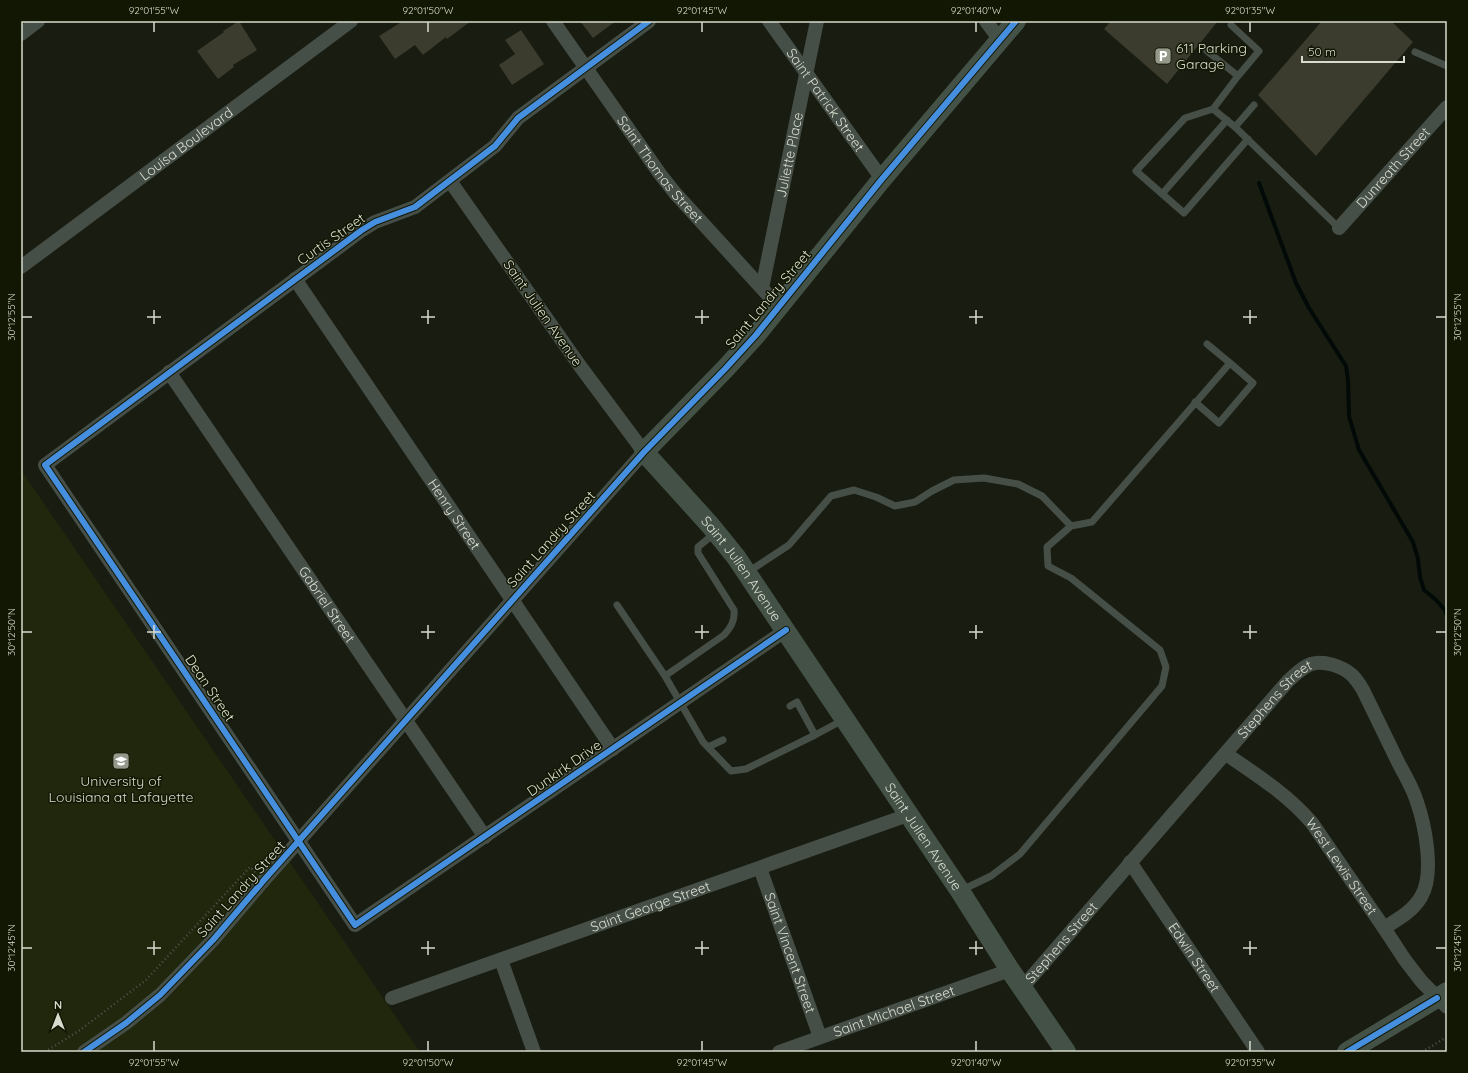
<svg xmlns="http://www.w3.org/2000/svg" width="1468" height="1073" viewBox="0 0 1468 1073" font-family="Quicksand,sans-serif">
<rect width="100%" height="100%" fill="#191c10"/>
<!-- built -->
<path fill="#21270d" d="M21 470 420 1052H21Z"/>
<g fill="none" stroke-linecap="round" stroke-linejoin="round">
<!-- stream -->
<path stroke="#020a08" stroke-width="4" d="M1259 183 1296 283 1309 308 1346 366 1348 380 1349 416 1359 450 1413 542 1418 559 1420 577 1424 590 1435 599 1445 610 1447 616"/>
</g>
<!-- building -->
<path fill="#3b3b2e" d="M239 21 257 50 233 65 234 67 218 79 197 51 224 32 223 31Z
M403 21H471L447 39 446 37 423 55 415 45 395 59 379 36Z
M580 21H616L593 38Z
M1111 21H1218L1167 84 1104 29Z
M1322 21H1391L1413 42 1316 156 1258 95Z
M521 30 544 64 512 85 499 65 515 54 505 40Z"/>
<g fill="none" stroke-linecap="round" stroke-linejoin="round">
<!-- path -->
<path stroke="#4d544c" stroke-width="2.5" stroke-dasharray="1 3" stroke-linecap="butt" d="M45 1052 80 1030 146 980 250 867 255 872
M1422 1052 1447 1037"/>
<!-- lane -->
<path stroke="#464f47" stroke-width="7" d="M1231 25 1259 51 1238 76
M1207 51 1238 76 1213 109
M1415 52 1447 66
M1254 105 1235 127 1339 228
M1235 127 1213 109 1185 118 1136 171 1184 213 1248 139
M1162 194 1227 120
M1207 344 1230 363
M748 572 789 545 831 496 854 490 876 497 895 506 915 502 932 491 954 480 984 478 1018 484 1042 496 1071 526
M617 605 665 676 703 742 731 771 746 769 815 735 797 702 790 706
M665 676 724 635C731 627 735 621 734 610L698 553V547L715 533
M815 735 843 720
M708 747 723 740
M962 890 991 876 1020 854 1162 686 1166 667 1160 650 1071 578 1048 566 1047 547 1071 526 1092 522 1230 363 1253 383 1219 423 1195 402"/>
<!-- street -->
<g stroke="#464f47" stroke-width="14">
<path id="s1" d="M553 21 660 174 675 193 779 307"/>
<path d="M649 21 518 118 495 146 415 207 375 222 362 230 45 465 355 925 786 630"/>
<path id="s2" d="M769 21 882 179"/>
<path d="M986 21 1000 40"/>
<path d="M21 34 38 21"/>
<path id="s3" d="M1339 228 1447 107"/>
<path id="s4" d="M21 267 351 21"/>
<path id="s5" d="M295 279 613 749"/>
<path id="s6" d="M762 288 817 21"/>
<path id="s7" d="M169 372 485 837"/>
<path id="s8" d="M1226 754C1257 775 1288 795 1312 823L1384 928 1405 960 1422 982 1447 1007"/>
<path id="s9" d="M1130 862 1258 1052"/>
<path id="s10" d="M760 868 820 1037"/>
<path d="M501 960 534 1052"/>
<path id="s11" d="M1022 988 1288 681C1295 675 1302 667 1311 664 1323 660 1342 666 1352 675 1356 679 1360 685 1363 690 1375 715 1387 739 1399 764 1405 775 1412 787 1416 799 1425 824 1435 874 1421 897 1412 912 1398 919 1384 928"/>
<path id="s12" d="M392 998 908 815"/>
<path d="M84 1052 126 1023 160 995 213 940 264 880 644 452 580 366 450 181"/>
<path id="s13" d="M779 1052 1010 970"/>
</g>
<!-- secondary -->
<g stroke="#445146" stroke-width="20">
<path id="s14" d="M1016 21 882 179 756 335 725 369 644 452 710 525 736 557 960 891 1010 970 1066 1052"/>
<path d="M1347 1052 1447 992"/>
</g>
<!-- cycleway casing -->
<g stroke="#121703" stroke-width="8">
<path id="cycleway" d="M649 21 518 118 495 146 415 207 375 222 362 230 45 465 355 925 786 630
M84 1052 126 1023 160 995 213 940 264 880 644 452 725 369 756 335 882 179 1016 21
M1347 1052 1437 998"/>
</g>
<!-- cycleway -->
<use href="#cycleway" stroke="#468fdf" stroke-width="6"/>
</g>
<!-- ticks -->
<path fill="none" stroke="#d7dcce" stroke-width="1.5" d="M154 22V32M428 22V32M702 22V32M976 22V32M1250 22V32M154 310V324M428 310V324M702 310V324M976 310V324M1250 310V324M22 317H32M147 317H161M421 317H435M695 317H709M969 317H983M1243 317H1257M1436 317H1446M154 625V639M428 625V639M702 625V639M976 625V639M1250 625V639M22 632H32M147 632H161M421 632H435M695 632H709M969 632H983M1243 632H1257M1436 632H1446M154 941V955M428 941V955M702 941V955M976 941V955M1250 941V955M22 948H32M147 948H161M421 948H435M695 948H709M969 948H983M1243 948H1257M1436 948H1446M154 1041V1051M428 1041V1051M702 1041V1051M976 1041V1051M1250 1041V1051"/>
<!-- icons -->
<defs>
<g id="parking-square" transform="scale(0.9)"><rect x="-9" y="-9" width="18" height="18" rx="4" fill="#94998c" stroke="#121703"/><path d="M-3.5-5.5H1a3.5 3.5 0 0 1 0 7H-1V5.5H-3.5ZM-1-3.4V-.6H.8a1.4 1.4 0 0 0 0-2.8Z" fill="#fff"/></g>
<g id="university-square" transform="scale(0.9)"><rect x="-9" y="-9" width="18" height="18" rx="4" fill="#94998c" stroke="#121703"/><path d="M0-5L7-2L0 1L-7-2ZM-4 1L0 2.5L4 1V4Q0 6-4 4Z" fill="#fff"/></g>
</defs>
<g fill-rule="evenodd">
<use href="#parking-square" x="1163" y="56"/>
<use href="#university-square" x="121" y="761"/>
</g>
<g text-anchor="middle" stroke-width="3" stroke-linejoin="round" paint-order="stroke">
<!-- poi labels -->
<g font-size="14" fill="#d7dcce" stroke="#121703" text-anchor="start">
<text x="1176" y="53">611 Parking<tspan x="1176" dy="16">Garage</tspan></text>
<text x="121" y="786" text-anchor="middle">University of<tspan x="121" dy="16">Louisiana at Lafayette</tspan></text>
</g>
<!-- street labels -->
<g font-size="14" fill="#d7dcce" stroke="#121703">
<text dy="5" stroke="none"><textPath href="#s2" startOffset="97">Saint Patrick Street</textPath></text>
<text dy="5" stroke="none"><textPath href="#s4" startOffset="206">Louisa Boulevard</textPath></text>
<text dy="5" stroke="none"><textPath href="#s6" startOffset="136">Juliette Place</textPath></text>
<text dy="5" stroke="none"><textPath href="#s3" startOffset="81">Dunreath Street</textPath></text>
<text dy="5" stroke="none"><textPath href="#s1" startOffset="183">Saint Thomas Street</textPath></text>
<text transform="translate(331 239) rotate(-35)" y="5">Curtis Street</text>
<text transform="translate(768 299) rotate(-50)" y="5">Saint Landry Street</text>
<text transform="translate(543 313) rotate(55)" y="5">Saint Julien Avenue</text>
<text dy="5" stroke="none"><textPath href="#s5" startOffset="284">Henry Street</textPath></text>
<text transform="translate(551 539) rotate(-48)" y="5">Saint Landry Street</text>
<text dy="5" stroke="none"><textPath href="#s14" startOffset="722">Saint Julien Avenue</textPath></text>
<text dy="5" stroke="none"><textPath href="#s7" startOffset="281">Gabriel Street</textPath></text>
<text transform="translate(210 688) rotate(56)" y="5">Dean Street</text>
<text dy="5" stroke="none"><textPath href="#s11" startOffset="384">Stephens Street</textPath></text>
<text transform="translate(564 768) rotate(-35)" y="5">Dunkirk Drive</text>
<text dy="5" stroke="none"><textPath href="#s14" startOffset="1046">Saint Julien Avenue</textPath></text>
<text dy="5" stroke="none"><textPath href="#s8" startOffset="163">West Lewis Street</textPath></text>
<text transform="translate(241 889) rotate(-48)" y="5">Saint Landry Street</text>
<text dy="5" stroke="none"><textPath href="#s12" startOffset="274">Saint George Street</textPath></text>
<text dy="5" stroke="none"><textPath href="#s11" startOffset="60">Stephens Street</textPath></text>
<text dy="5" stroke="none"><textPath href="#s10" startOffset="90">Saint Vincent Street</textPath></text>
<text dy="5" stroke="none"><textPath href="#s9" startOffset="115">Edwin Street</textPath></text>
<text dy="5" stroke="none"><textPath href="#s13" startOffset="122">Saint Michael Street</textPath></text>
</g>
</g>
<!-- border -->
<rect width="1468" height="1073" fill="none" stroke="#121703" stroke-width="44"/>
<!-- north arrow -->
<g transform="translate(58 1015)" stroke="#121703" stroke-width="3" paint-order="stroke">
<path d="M0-3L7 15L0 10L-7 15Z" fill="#d7dcce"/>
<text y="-6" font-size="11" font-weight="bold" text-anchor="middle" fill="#d7dcce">N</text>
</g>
<!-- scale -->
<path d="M1302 56v6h102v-6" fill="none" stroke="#d7dcce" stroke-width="2"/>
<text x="1308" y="56" font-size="12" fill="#d7dcce" stroke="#121703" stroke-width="3" paint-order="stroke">50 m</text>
<rect x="22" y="22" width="1424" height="1029" fill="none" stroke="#d7dcce" stroke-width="1.5"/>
<g font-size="10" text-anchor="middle" fill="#d7dcce">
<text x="154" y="14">92°01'55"W</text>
<text x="428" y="14">92°01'50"W</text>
<text x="702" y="14">92°01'45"W</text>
<text x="976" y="14">92°01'40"W</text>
<text x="1250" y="14">92°01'35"W</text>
<text transform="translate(11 317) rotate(-90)" y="4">30°12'55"N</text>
<text transform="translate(1457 317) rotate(-90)" y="4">30°12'55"N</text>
<text transform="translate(11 632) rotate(-90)" y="4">30°12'50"N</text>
<text transform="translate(1457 632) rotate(-90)" y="4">30°12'50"N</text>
<text transform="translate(11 948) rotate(-90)" y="4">30°12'45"N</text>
<text transform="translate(1457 948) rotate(-90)" y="4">30°12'45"N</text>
<text x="154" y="1066">92°01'55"W</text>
<text x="428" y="1066">92°01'50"W</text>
<text x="702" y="1066">92°01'45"W</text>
<text x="976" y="1066">92°01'40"W</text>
<text x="1250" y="1066">92°01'35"W</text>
</g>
</svg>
